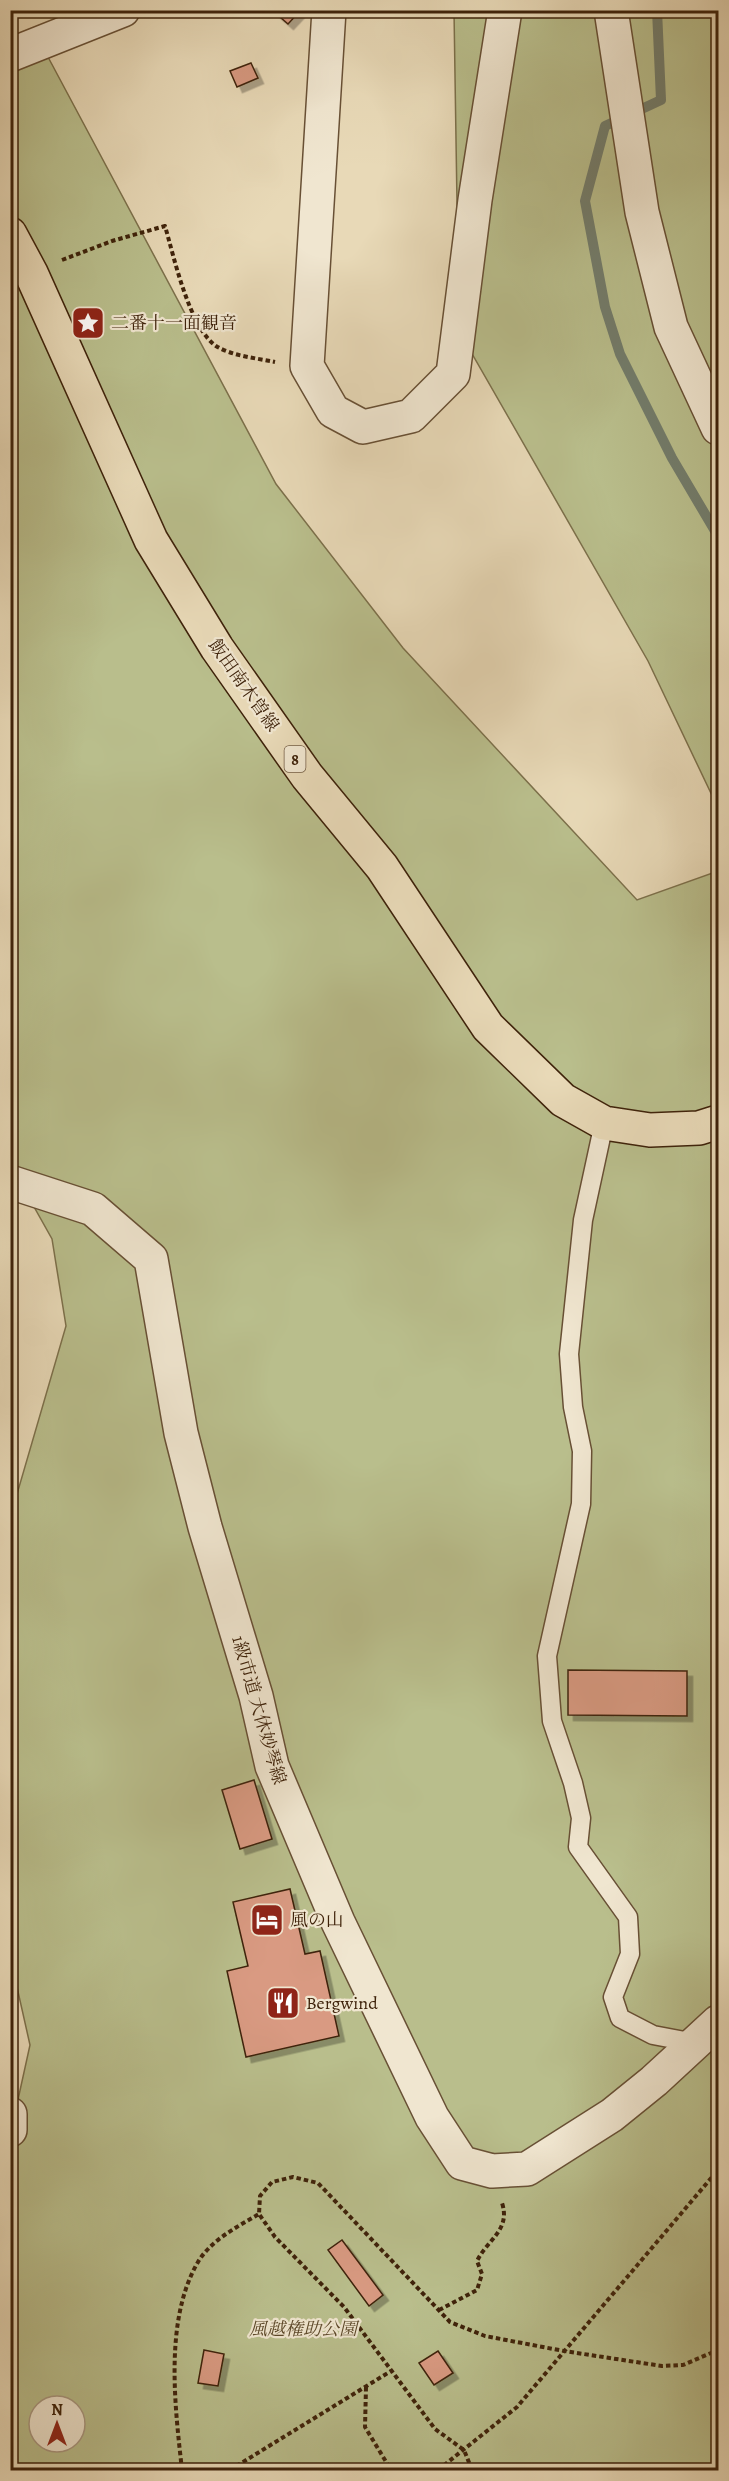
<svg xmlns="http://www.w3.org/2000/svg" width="729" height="2481" viewBox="0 0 729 2481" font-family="Alegreya,'Noto Serif JP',serif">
<defs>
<filter id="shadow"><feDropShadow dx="5.5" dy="5.5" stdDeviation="0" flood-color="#0004"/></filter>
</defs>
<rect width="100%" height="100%" fill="#e8d9b7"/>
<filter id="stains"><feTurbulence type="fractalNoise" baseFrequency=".00333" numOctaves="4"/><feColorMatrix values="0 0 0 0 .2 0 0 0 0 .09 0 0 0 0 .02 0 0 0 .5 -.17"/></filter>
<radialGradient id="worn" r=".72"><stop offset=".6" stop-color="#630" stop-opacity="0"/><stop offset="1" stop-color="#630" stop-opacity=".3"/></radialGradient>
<!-- green -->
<path fill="#b9be8c" stroke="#7c704b" stroke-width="1.5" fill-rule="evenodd" d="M454 11H718V808L648 661 459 331Z
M48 57 276 484 403 648 637 900 718 871V2470H11L10 2136 30 2045 10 1956V1518L66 1326 52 1239 10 1164V71ZM39 2406H75V2442H39Z"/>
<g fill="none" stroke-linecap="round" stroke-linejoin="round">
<!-- stream -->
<path stroke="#737d6c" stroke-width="10" d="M657 10 661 100 605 126 585 201 605 307 620 354 672 458 718 536"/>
</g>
<!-- building -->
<path fill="#d99a82" stroke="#3e220a" stroke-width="1.5" filter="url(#shadow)" d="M272 10H301L288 24Z
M251 63 258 78 237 87 230 71Z
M568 1670 687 1671V1716L568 1715Z
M254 1780 272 1839 240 1849 222 1790Z
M290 1889 305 1954 320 1951 339 2036 246 2057 227 1971 248 1966 233 1902Z
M342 2240 383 2295 369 2306 328 2250Z
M204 2350 224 2354 218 2386 198 2383Z
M438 2351 453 2373 434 2385 419 2363Z"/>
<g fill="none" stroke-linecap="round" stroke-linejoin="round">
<!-- service casing -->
<g stroke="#685035" stroke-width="21">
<path id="service" d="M604 1123 583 1220 569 1354 573 1407 582 1451 581 1504 547 1656 552 1721 573 1783 581 1818 578 1847 628 1917 630 1954 613 1997 620 2018 653 2035 695 2043"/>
</g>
<!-- minor casing -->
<g stroke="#685035" stroke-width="36">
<path id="minor" d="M329 10 307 366 333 411 363 427 411 416 453 374 475 200 505 10
M611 10 642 212 671 327 718 428
M10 55 123 10
M10 1182 93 1209 151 1259 181 1433 205 1527 256 1696 272 1766 338 1922 432 2117 462 2163 492 2171 527 2169 612 2115 654 2081 718 2022
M10 2114V2130"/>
</g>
<!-- primary casing -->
<g stroke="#3e220a" stroke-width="36">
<path id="primary" d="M10 234 31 273 151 540 217 648 307 776 382 867 488 1027 563 1100 604 1123 650 1130 699 1128 718 1122"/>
</g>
<!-- path -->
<path stroke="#3e220a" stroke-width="4" stroke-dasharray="4.5 3" stroke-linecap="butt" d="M62 260 112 241 165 226C174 257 189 327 216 346 232 356 256 358 275 362
M439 2310 477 2290 482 2274 477 2261C487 2240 511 2230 502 2203
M366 2387 365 2427 391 2470
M182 2470C175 2407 164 2320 198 2262 211 2240 237 2227 259 2214
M230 2470 391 2371
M438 2470 517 2407 718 2170
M472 2470 464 2450 435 2429 344 2307 275 2237 259 2214 260 2196 272 2182 293 2177 318 2183 450 2322 485 2336 564 2351 662 2366 683 2365 718 2350"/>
<!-- service -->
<use href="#service" stroke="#f0e6d0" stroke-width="18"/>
<!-- minor -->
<use href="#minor" stroke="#f0e6d0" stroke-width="33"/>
<!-- primary -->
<use href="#primary" stroke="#e8d9b7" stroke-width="33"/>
</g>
<!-- icons -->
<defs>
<g id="sight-square" transform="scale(1.725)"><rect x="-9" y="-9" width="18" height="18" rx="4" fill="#8f2418" stroke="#f0e6d0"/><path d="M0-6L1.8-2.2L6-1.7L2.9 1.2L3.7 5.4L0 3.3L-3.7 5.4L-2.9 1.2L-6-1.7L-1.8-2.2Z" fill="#fff"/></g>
<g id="hotel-square" transform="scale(1.725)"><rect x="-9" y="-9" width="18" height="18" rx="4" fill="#8f2418" stroke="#f0e6d0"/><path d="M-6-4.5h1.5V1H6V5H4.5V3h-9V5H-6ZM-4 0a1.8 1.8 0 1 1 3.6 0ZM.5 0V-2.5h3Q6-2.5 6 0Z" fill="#fff"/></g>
<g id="restaurant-square" transform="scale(1.725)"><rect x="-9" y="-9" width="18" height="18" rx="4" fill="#8f2418" stroke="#f0e6d0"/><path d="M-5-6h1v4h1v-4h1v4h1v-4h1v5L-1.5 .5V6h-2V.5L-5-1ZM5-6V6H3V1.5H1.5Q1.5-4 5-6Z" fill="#fff"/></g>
</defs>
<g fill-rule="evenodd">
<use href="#sight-square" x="88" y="323"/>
<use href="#hotel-square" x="267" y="1920"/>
<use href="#restaurant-square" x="283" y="2003"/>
</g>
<g text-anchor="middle" stroke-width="4.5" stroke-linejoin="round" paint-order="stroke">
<!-- shield labels -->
<rect fill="#f0e6d0" stroke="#735d45" stroke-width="1.5" x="284.5" y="746" width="21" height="26" rx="4.5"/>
<g font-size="16" font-weight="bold" fill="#3e220a">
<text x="295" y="765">8</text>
</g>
<!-- poi labels -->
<g font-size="18" fill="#3e220a" stroke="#f0e6d0" text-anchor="start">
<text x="111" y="329">二番十一面観音</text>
<text x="290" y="1926">風の山</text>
<text x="306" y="2009">Bergwind</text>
</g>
<!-- street labels -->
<g font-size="18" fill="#3e220a" stroke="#f0e6d0">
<text transform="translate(244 685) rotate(55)" y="6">飯田南木曽線</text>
<text transform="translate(259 1710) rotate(74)" y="6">1級市道 大休妙琴線</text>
</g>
<!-- park labels -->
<g font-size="18" font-style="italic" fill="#5d492a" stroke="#f0e6d0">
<text x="303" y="2335">風越権助公園</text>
</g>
</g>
<!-- margin -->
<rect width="729" height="2481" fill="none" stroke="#e8d9b7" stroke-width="36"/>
<rect x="12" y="12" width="705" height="2457" fill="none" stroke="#3e220a" stroke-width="3"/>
<rect x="18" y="18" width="693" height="2445" fill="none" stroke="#3e220a" stroke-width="1.5"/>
<!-- north arrow -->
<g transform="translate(57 2424)"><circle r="28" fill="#f0e6d0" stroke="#a99881" stroke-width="1.5"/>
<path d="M0-4.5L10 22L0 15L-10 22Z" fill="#8f2418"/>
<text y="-9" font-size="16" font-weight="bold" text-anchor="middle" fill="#3e220a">N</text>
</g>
<rect width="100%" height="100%" filter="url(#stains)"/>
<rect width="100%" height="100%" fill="url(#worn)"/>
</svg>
